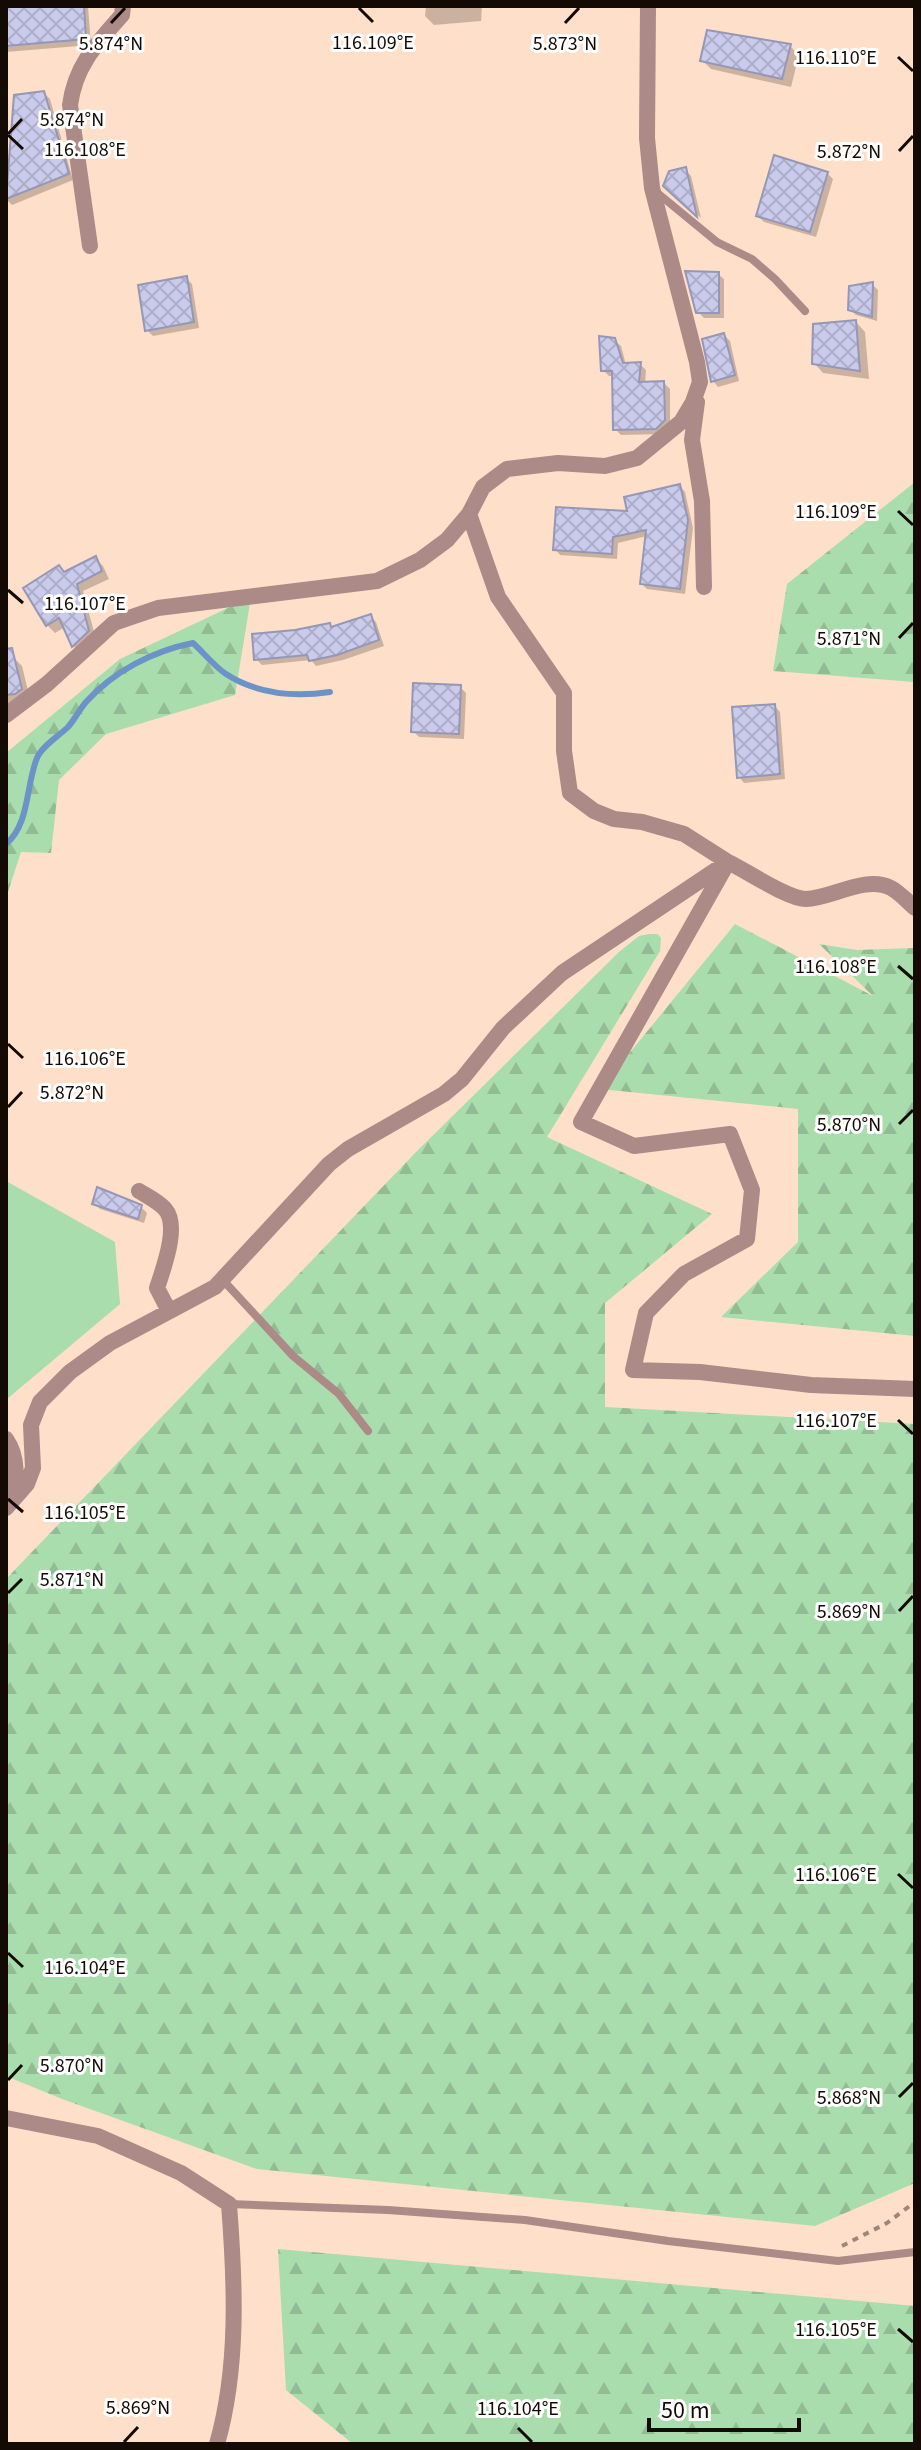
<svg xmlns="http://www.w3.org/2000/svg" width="921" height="2450" viewBox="0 0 921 2450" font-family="'Source Sans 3',sans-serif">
<defs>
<pattern id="forest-firs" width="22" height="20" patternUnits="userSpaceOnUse" patternTransform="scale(2)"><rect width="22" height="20" fill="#aaddae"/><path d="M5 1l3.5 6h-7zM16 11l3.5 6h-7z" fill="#91bc94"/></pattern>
<pattern id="building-cross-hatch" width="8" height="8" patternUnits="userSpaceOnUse" patternTransform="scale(2)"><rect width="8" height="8" fill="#cacbec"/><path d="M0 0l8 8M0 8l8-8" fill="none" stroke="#adadc9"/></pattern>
</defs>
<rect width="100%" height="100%" fill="#fedfc9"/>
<!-- green -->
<path fill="#aaddae" d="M6 1181 115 1242 120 1304 7 1399Z"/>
<!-- forest -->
<path fill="url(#forest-firs)" d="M915 482V682L773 671 787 584Z
M251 597 235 695 106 734 59 780 51 853 21 852 6 898V753L120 659Z
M735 924 873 996 819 944 857 950 915 948V1336L721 1317 798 1242V1109L600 1089Z
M649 934H658L661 938 660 951 547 1137 712 1214 605 1303V1407L915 1424V2183L815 2226 257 2169 62 2099 6 2076V1579L416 1152 619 952 639 936Z
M278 2249 915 2306V2444H353L286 2390Z"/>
<!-- shadow -->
<path fill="#0003" d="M6 6H88L91 45 6 52Z
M426 6H482L481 21 434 25 425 16Z
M790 46 799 55 791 87 711 69 702 60Z
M44 93 50 99 73 180 12 205 6 199 16 97Z
M685 170 691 176 701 218 665 186Z
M827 173 833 179 816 237 764 222 758 216Z
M718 274 724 279V318H704L698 312Z
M186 278 192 284 199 328 153 336 147 330Z
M872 284 878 290 877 321 856 315 850 309Z
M856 322 865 332 869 379 823 373 814 363Z
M724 335 730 341 739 381 718 387 713 381Z
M614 340 621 346 626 365 640 364 646 370 645 383H664L670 389V427L662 434 621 435 615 429 614 376H609L603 370Z
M680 486 685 492 693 528 685 594 647 589 642 584 647 536 618 543 617 559 560 555 555 549 630 514Z
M95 558 103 566 109 579 83 591 96 639 81 653 73 646 65 627 55 633 47 625 59 567 66 574Z
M370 616 376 622 384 646 343 660 316 666 311 660 262 665 256 659 329 625 333 628Z
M6 656H12L22 666 30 699 6 705Z
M460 687 466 693 464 739 419 737 413 731Z
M775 706 780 712 785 779 744 783 739 777Z
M94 1203 141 1207 147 1213 144 1223 100 1209Z"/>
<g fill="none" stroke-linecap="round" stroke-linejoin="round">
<!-- stream -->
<path stroke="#6c93c8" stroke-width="6" d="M6 844C30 824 26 784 37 758 42 746 59 736 68 727 75 719 79 710 86 702 114 671 153 651 193 643 204 653 214 666 226 674 257 694 295 697 330 692"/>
</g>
<!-- building -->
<path fill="url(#building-cross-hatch)" stroke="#9697b6" stroke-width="2" d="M6 6H84L86 39 6 46Z
M707 30 791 44 782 79 700 61Z
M44 91 69 174 6 199 14 95Z
M774 155 828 172 810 232 756 216Z
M686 167 697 217 663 186 669 171Z
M685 271 719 272V313H696Z
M187 276 194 322 145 331 138 285Z
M873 282 872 317 848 310 849 286Z
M856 320 860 371 812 364 813 324Z
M724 333 735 375 711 382 702 339Z
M599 336 615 338 623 363 641 362 639 382 664 381 665 420 656 429 613 430 612 371H601Z
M680 484 688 520 680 589 640 584 646 530 613 537 612 554 553 550 556 507 627 511 624 497Z
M96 556 102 571 77 584 89 631 72 647 59 618 46 626 23 588 59 565 64 572Z
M371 614 379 640 337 655 309 661 307 655 254 660 252 634 295 630 330 623 331 627Z
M12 648 22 689 15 694 6 695V649Z
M413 683 461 685 459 734 411 732Z
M775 704 780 774 737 778 732 707Z
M97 1187 142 1205 138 1219 92 1204Z"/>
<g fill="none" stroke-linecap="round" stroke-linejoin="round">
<!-- path -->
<path stroke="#9e8778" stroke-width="4" stroke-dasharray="6 6" stroke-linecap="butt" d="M842 2246 887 2223 915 2202"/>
<!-- service -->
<path stroke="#ab8a87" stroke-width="8" d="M655 191 717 242 752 259 775 279 805 311
M222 1279 293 1356 339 1394 368 1431
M229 2204 388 2210 525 2220 668 2241 838 2261 915 2252"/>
<!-- minor -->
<path stroke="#ab8a87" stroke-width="16" d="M90 246 70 105C75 66 97 43 122 15L123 6
M697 402 692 440 702 501 704 587
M469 514 498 597 564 693V751L570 793 594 811 614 819 642 822 684 834 728 862 581 1122 634 1146 730 1134 752 1190 747 1239 684 1274 646 1313 633 1370 700 1372 811 1385 915 1389
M6 715 47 684 114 623 158 608 377 581 420 560 447 540 469 514 483 487 507 469 558 463 605 466 637 458 681 422 693 402 700 382 697 362 652 188 647 138 648 6
M139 1191C147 1196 158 1201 165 1209 180 1226 163 1269 157 1288L169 1311
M6 1439C18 1456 18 1481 10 1499
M6 1508 27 1484 33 1468 31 1425 40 1402 70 1372 110 1343 215 1287 329 1164 348 1149 444 1094 462 1079 503 1028 562 973 728 862C747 871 788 899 806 899 832 898 866 875 891 888 899 892 908 902 915 908
M6 2118 98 2136 181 2173 229 2204C235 2282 239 2367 217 2444"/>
</g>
<!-- ticks -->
<path fill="none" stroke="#140a04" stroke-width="3" d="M359 8 373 22M111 23 125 8M565 23 579 8M898 57 913 71M8 134 22 119M8 135 23 149M899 151 913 136M898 511 913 525M8 590 23 603M899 638 913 623M898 966 913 979M8 1044 23 1058M8 1107 22 1092M899 1124 913 1110M898 1420 913 1434M8 1499 23 1512M8 1593 22 1579M899 1611 913 1596M898 1874 913 1888M8 1953 23 1967M8 2080 22 2065M899 2097 913 2083M898 2329 913 2342M518 2428 532 2442M124 2442 138 2427"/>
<g font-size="20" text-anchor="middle" fill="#140a04" stroke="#fff" stroke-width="6" stroke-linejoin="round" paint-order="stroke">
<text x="373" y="49">116.109°E</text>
<text x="111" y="50">5.874°N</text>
<text x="565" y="50">5.873°N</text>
<text x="836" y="64">116.110°E</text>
<text x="72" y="126">5.874°N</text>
<text x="85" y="156">116.108°E</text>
<text x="849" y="158">5.872°N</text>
<text x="836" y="518">116.109°E</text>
<text x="85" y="610">116.107°E</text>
<text x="849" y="645">5.871°N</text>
<text x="836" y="973">116.108°E</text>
<text x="85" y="1065">116.106°E</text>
<text x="72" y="1099">5.872°N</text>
<text x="849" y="1131">5.870°N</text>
<text x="836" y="1427">116.107°E</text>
<text x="85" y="1519">116.105°E</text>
<text x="72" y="1586">5.871°N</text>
<text x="849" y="1618">5.869°N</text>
<text x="836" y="1881">116.106°E</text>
<text x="85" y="1974">116.104°E</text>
<text x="72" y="2072">5.870°N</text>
<text x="849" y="2104">5.868°N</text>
<text x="836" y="2336">116.105°E</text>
<text x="138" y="2414">5.869°N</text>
<text x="518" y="2415">116.104°E</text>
</g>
<!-- border -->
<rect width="921" height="2450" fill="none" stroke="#140a04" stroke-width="16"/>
<!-- scale -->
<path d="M649 2418v12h150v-12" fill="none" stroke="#140a04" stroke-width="4"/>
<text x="661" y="2418" font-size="24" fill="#140a04" stroke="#ffffff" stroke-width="6" paint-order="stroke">50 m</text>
</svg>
